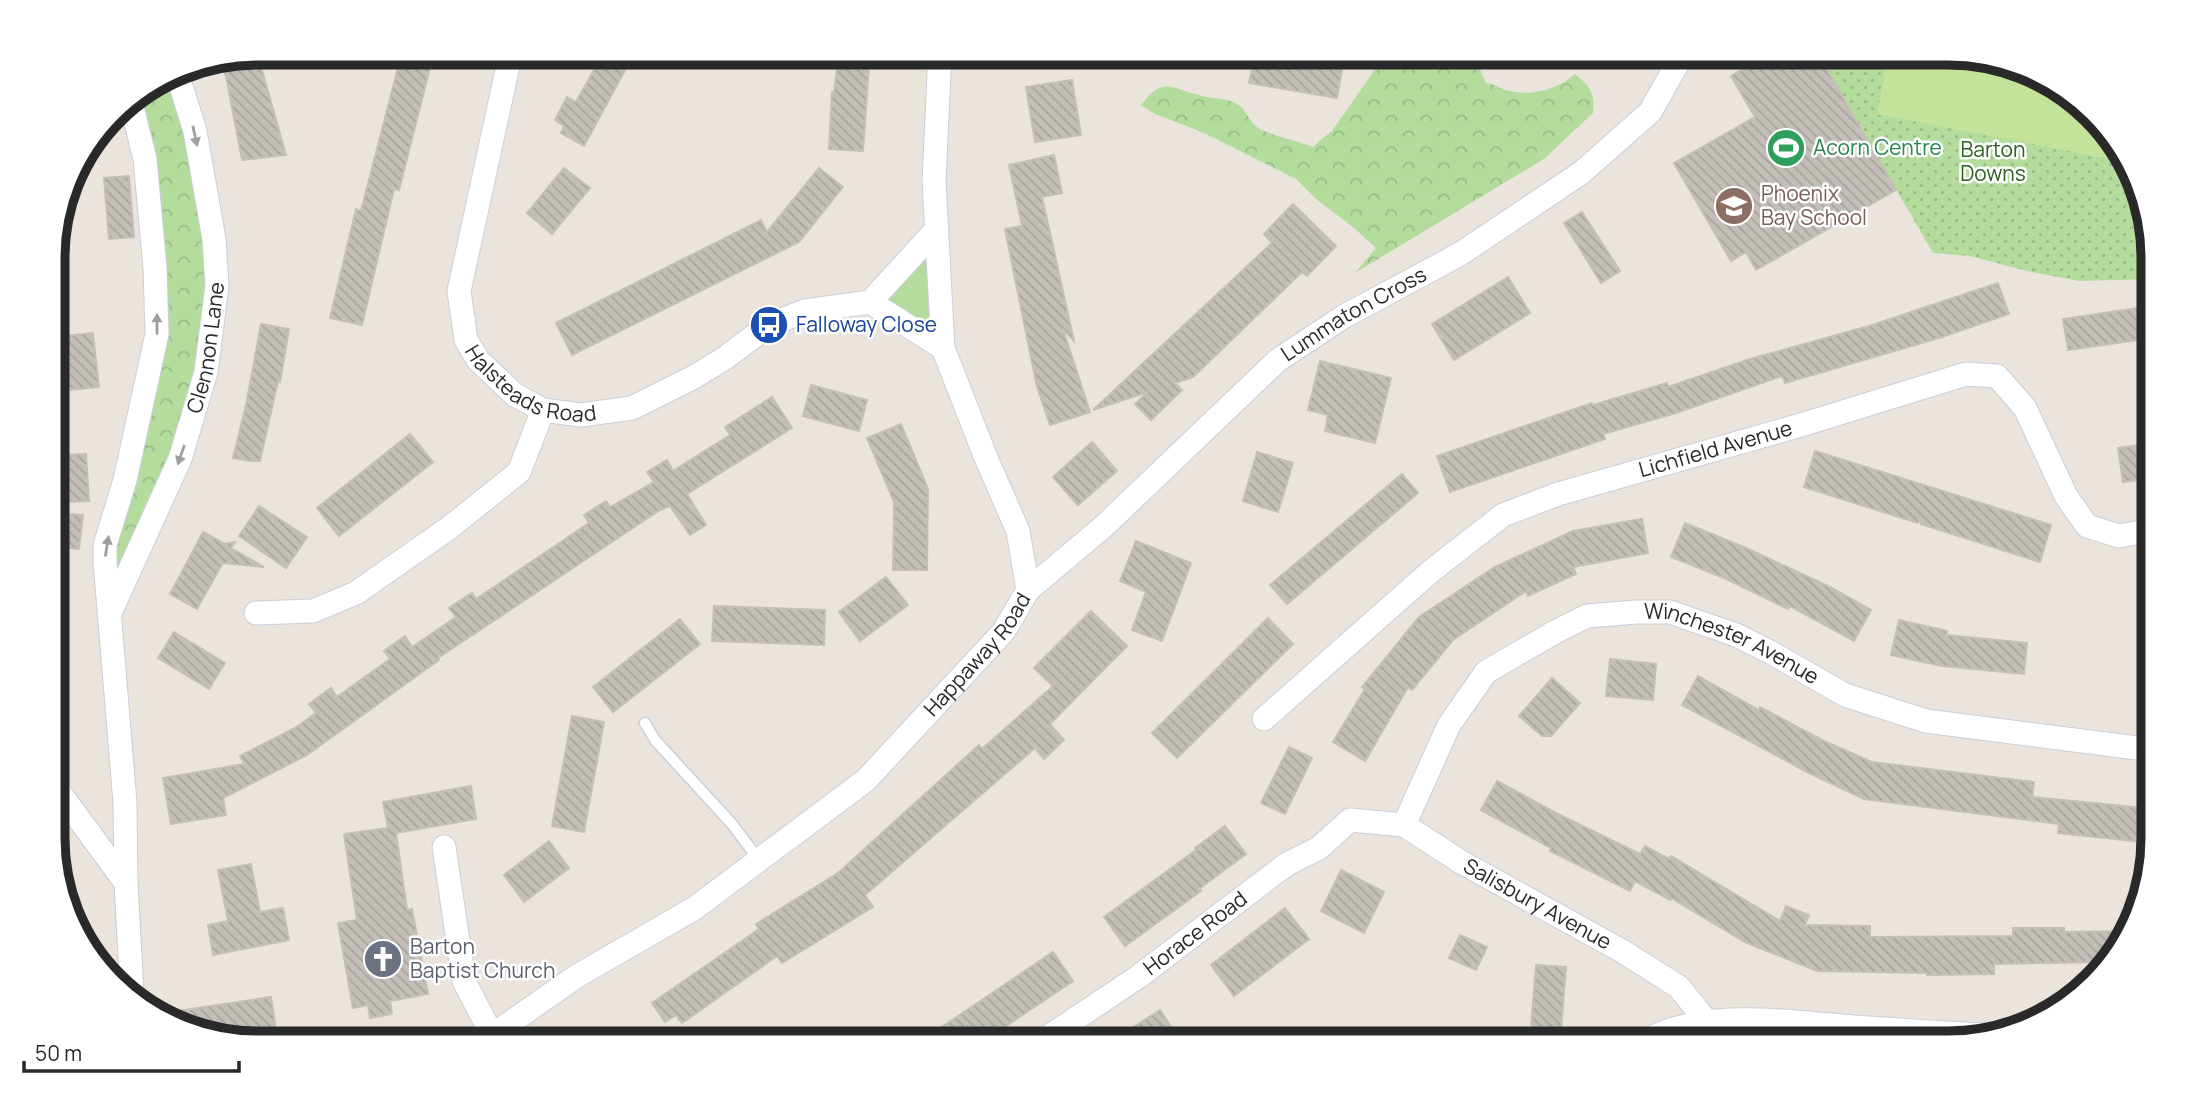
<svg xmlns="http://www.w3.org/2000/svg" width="2206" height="1096" viewBox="0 0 2206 1096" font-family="Manrope,sans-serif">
<defs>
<pattern id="forest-crowns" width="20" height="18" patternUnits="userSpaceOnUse" patternTransform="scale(1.75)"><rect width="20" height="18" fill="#b3dc9d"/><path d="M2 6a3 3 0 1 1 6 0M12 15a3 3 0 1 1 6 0" fill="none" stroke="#9abd87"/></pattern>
<pattern id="park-dots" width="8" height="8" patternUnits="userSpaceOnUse" patternTransform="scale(1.75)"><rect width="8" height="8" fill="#b3dc9d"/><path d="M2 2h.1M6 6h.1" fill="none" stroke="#9abd87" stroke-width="1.8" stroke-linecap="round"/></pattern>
<pattern id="building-back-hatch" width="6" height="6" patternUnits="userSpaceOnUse" patternTransform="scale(1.75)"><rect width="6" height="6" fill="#c3beb8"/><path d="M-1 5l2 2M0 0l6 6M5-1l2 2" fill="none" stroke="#a8a39e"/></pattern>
</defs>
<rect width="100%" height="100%" fill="#eae4dd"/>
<!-- grass -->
<path fill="#b3dc9d" d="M937 229 943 348 870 302Z"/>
<!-- forest -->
<path fill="url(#forest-crowns)" d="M1378 53H1467L1479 63 1481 72 1486 83C1496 84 1498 88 1506 90 1530 97 1557 90 1575 74 1590 86 1595 93 1593 113L1544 159 1355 273 1376 248 1354 228 1316 199 1296 179 1202 132 1155 114 1141 105C1162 77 1170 87 1198 95 1213 100 1226 96 1240 106 1247 112 1250 122 1257 127 1266 134 1301 142 1314 147L1320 140 1332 131 1376 68Z
M176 70 214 239 206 372 110 613 105 545 157 334 130 99Z"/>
<!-- park -->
<path fill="url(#park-dots)" d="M1817 53H1948L2038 74 2111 133 2152 232V279L2079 281 2027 271 1970 256 1933 253Z"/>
<!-- pitch -->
<path fill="#c4e39a" d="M1888 53H1948L2038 74 2111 133 2120 155 2119 161 1877 114Z"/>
<!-- building -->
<path fill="url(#building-back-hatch)" stroke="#c5c0b6" stroke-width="2" d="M402 52H434L399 190 394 189 362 325 330 318 356 209 361 211Z
M604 52H635L584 146 561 133 564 126 555 120 567 97 576 102Z
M839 52H870L863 151 829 149 832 92H834Z
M1255 52H1345L1337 98 1249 83Z
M1770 52H1817L1896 190 1756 270 1746 252 1731 261 1674 163 1755 117 1731 76Z
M257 53 286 155 242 160 226 76 220 60Z
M1072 80 1081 135 1035 142 1026 87Z
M1054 155 1062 193 1042 197 1074 341 1063 329 1090 412 1050 425 1037 387 1005 229 1022 226 1009 165Z
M564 168 590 188 552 234 527 213Z
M819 168 843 187 799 242 572 355 556 323 761 220 767 232Z
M129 176 134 237 109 239 104 178Z
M1293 204 1336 246 1307 276 1302 272 1193 377 1175 383 1182 390 1151 420 1135 404 1148 392 1093 410 1272 243 1264 234Z
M1582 212 1620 271 1601 283 1564 223Z
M1508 277 1530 313 1454 360 1432 324Z
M1998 283 2009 314 1942 337 1785 383 1782 376 1676 413 1603 434 1605 439 1450 492 1437 456 1592 403 1593 405 1667 383 1668 387 1750 359 1869 326Z
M2152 306V338L2068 350 2063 319Z
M261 324 289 329 280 382 278 381 260 461H250L233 458 246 405Z
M93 333 99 387 70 390 64 336Z
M1320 361 1391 378 1375 443 1325 431 1328 415 1308 410Z
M811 385 867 400 859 431 803 416Z
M772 397 792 428 687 494 706 525 690 535 670 506 660 510 438 658 439 660 307 755 223 798 226 815 171 824 163 778 244 764 240 756 295 728 316 713 309 704 331 688 337 697 390 659 384 651 405 636 412 647 456 617 449 608 472 593 476 599 589 523 584 515 606 501 610 507 654 482 647 472 667 460 673 471 730 435 725 427Z
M901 424 928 489 927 570H893L894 502 867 438Z
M410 434 433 462 339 536 317 508Z
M1092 442 1117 471 1078 505 1053 477Z
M2152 443V478L2123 482 2118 448Z
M1815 451 2051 525 2040 562 1921 524V519L1918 523 1804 487Z
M1257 452 1293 463 1278 512 1243 501Z
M86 454 89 501 66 502 63 455Z
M1402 474 1418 493 1287 604 1270 585Z
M259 506 307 537 286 568 239 536Z
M57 513 83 515 79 549 54 547Z
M1642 519 1648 553 1573 567 1576 574 1528 596 1526 591 1453 640 1412 690 1408 687 1365 761 1333 742 1365 689 1362 687 1419 617 1495 567 1573 531Z
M1685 523 1746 548 1830 587 1871 610 1854 641 1790 606 1788 609 1724 578 1671 557Z
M203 532 225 544 235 542 231 548 264 567 223 563 197 609 170 594Z
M1136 541 1191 563 1162 641 1132 630 1146 592 1120 581Z
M886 577 908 605 860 641 839 612Z
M714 606 825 610 824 645 712 641Z
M1091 611 1127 646 1050 724 1064 740 1044 759 1035 748 865 895 873 907 782 963 777 956 682 1023 676 1015 665 1022 652 1003 759 929 756 924 838 873 979 745 982 749 1053 686 1034 668Z
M1268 618 1293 644 1177 758 1152 733Z
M680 619 700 644 613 712 593 687Z
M1899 620 1947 631 1946 635 2027 643 2024 674 1942 666 1891 655Z
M174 632 225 663 209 689 158 658Z
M1610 659 1656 664 1653 700 1606 696Z
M1698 676 1759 710 1760 707 1824 741 1872 762 2034 782 2032 797 2153 809 2152 843 2058 833 2059 824 1864 799 1809 773 1682 705Z
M1552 678 1580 703 1551 736H1542L1519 716Z
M572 716 604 722 584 832 552 826Z
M1289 747 1312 758 1285 814 1261 803Z
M1497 781 1556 813 1640 854 1645 846 1669 859 1671 856 1780 921 1786 906 1809 915 1805 925 1870 926V937L2013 936V928H2064V932L2130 931 2103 962 1994 964V974L1927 975V973L1817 971 1745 942 1671 898 1670 900 1635 881 1630 891 1550 851 1551 848 1481 810Z
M471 786 476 819 396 833 407 910 412 909 428 994 390 1001 392 1014 370 1018 368 1005 353 1008 338 923 357 920 344 834 388 828 383 802Z
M1225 826 1246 854 1199 889 1201 891 1125 946 1104 917 1196 850 1195 848Z
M549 841 569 868 524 902 504 875Z
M251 864 260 912 283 908 289 940 213 955 208 925 228 921 218 870Z
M1341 870 1384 892 1364 933 1321 911Z
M1285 908 1309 939 1234 996 1211 965Z
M1460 935 1487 947 1476 970 1449 958Z
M1053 952 1073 981 981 1043H918Z
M1536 965 1566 967 1561 1031 1531 1028Z
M271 997 278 1043 258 1044 167 1022 158 1014Z
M1160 1010 1182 1043H1109Z"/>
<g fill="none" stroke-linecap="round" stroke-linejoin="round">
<!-- lane casing -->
<g stroke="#cbceda" stroke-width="13">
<path id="lane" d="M645 723 655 740 732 824 759 860"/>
</g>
<!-- street casing -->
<g stroke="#cbceda" stroke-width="25">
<g id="street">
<path id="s1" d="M511 52 459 291 466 340 478 360 515 395 543 410 581 415 632 408 694 377 725 358 769 325 805 311 870 302"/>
<path d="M940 52 934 181 943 348 986 458 1018 531 1028 590"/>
<path d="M130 99 145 159 155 268 157 334 125 480 105 545V561L125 803 126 883 132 994"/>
<path d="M937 229 870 302 943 348"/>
<path id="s2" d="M110 613 180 459 206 372 217 286 214 239 195 131 176 70"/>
<path d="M256 613 313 611 356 593 449 528 519 472 543 410"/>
<path id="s3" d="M1264 719 1430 572 1503 515 1558 494 1801 425 1966 374 1997 376 2025 408 2066 496 2087 526 2119 536 2153 530"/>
<path d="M54 785 126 883"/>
<path id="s4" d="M1404 825 1449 725 1486 672 1555 632 1587 616 1636 612H1670L1736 635 1772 653 1845 695 1926 721 2153 750"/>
<path d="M444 847 464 981 492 1035"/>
<path id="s5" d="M481 1043 577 976 695 908 866 780 1004 631 1028 590 1103 527 1278 360 1343 317 1460 254 1581 173 1650 112 1684 52"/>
<path id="s6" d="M1039 1043 1138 977 1287 864 1319 848 1350 820 1404 825 1461 862 1622 951 1679 987 1707 1022"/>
<path d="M1642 1043C1700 1007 1789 1022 1854 1027 1897 1030 1941 1033 1984 1035"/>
</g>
</g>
<!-- lane -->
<use href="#lane" stroke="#fff" stroke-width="10"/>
<!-- street -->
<use href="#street" stroke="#fff" stroke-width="23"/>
</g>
<!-- one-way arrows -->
<defs><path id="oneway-solid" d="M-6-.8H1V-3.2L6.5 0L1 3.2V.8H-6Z" transform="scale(1.75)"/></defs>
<g fill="#9f9f9f">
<use href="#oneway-solid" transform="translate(195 136) rotate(78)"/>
<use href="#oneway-solid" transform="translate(157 324) rotate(-90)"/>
<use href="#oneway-solid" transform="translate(181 455) rotate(109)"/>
<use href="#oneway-solid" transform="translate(107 546) rotate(-81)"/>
</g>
<!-- icons -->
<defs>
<g id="stadium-disc" transform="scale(2.0125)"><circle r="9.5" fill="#2e9e5b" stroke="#fff"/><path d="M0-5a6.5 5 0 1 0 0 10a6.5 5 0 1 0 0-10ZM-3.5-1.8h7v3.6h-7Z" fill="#fff"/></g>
<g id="school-disc" transform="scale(2.0125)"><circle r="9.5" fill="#8d6e63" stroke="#fff"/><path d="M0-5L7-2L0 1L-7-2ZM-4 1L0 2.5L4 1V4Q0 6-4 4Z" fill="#fff"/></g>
<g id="bus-disc" transform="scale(2.0125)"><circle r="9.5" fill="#1a4fb4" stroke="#fff"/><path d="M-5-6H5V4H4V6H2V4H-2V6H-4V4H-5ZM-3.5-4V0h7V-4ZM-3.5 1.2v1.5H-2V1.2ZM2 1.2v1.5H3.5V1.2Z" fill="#fff"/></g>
<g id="church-disc" transform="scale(2.0125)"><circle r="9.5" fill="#6b7280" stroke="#fff"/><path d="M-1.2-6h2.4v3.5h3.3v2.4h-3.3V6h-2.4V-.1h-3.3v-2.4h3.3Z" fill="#fff"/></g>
</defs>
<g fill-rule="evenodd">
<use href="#stadium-disc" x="1786" y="148"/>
<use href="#school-disc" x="1734" y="206"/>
<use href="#bus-disc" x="769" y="325"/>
<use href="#church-disc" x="383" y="959"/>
</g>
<g text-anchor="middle" stroke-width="5" stroke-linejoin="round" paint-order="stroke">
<!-- leisure labels -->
<g font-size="21" fill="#27864d" stroke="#fff" text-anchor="start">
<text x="1813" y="155">Acorn Centre</text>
</g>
<!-- park labels -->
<g font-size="21" fill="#2e6020" stroke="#fff">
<text x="1993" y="157">Barton<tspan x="1993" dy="24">Downs</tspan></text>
</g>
<!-- education labels -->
<g font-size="21" fill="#785e54" stroke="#fff" text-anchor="start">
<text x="1761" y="201">Phoenix<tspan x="1761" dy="24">Bay School</tspan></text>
</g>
<!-- street labels -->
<g font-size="21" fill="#292929" stroke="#fff">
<text dy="7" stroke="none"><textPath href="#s5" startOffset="1146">Lummaton Cross</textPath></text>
<text dy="7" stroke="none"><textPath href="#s2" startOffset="284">Clennon Lane</textPath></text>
<text dy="7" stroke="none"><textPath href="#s1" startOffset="378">Halsteads Road</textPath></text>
<text dy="7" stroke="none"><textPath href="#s3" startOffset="537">Lichfield Avenue</textPath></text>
<text dy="7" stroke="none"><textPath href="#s4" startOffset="441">Winchester Avenue</textPath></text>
<text dy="7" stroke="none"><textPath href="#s5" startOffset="635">Happaway Road</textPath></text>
<text dy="7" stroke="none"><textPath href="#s6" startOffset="593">Salisbury Avenue</textPath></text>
<text dy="7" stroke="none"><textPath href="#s6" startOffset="191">Horace Road</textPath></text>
</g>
<!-- transit labels -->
<g font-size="21" fill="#164399" stroke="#fff" text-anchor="start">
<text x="796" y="332">Falloway Close</text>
</g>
<!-- worship labels -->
<g font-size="21" fill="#5b616d" stroke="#fff" text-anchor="start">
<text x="410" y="954">Barton<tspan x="410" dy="24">Baptist Church</tspan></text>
</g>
</g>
<!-- crop -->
<path d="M0 0H2206V1096H0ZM258 65H1948A193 193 0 0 1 2141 258V838A193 193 0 0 1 1948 1031H258A193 193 0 0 1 65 838V258A193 193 0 0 1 258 65Z" fill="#fff" fill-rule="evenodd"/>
<path fill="none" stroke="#292929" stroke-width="9" d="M258 65H1948A193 193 0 0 1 2141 258V838A193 193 0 0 1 1948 1031H258A193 193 0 0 1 65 838V258A193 193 0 0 1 258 65Z"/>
<!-- scale -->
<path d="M24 1061v10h215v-10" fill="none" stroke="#292929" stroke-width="3.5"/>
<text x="35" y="1061" font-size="21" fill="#292929" stroke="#ffffff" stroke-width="5" paint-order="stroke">50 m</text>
</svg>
